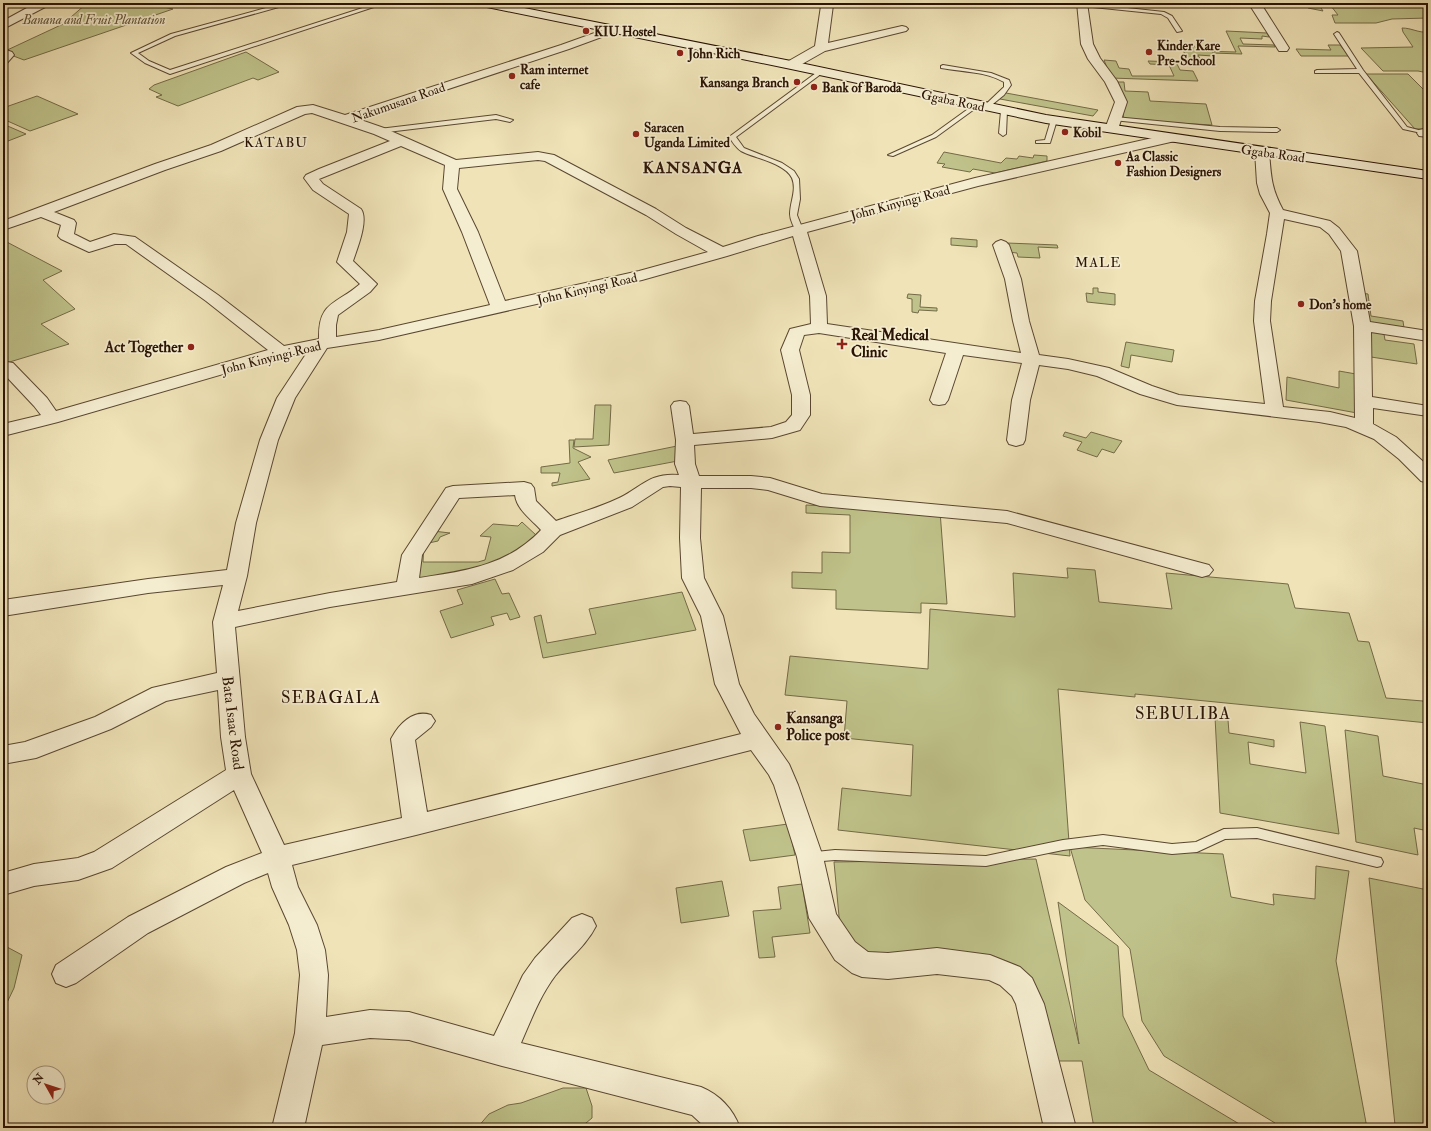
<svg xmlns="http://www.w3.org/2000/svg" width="1431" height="1131" viewBox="0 0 1431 1131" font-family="'IM FELL Double Pica',serif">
<rect width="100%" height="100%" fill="#efe3b7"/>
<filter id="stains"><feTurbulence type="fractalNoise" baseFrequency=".005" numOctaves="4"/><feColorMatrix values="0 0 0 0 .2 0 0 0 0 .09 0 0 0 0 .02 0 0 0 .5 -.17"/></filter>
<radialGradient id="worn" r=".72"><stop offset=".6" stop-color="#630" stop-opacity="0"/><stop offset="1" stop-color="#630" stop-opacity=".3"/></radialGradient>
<!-- green -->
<path fill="#bfc28a" stroke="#746a47" d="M81 3H154L156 4 155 5 173 9 24 60 3 52 63 24 86 4Z
M1305 3H1428V18L1392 19 1376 23H1335L1332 15H1338L1331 6 1319 5 1323 11 1308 8Z
M1402 28C1412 28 1418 33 1428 32V73L1418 71H1383L1361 48 1413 47 1403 32Z
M1226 31 1267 33 1269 37 1262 36V39L1240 38 1243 44 1274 45 1275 47 1238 46 1242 54 1212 53 1213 56 1198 55 1200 59H1188L1179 44H1193L1198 51 1236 52Z
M1328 45H1340L1349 56H1301L1296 49 1331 50Z
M246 52 279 72 258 80 253 78 178 106 156 97 162 95 149 89 154 85Z
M1104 60 1116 61 1119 68 1129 69 1132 76H1174L1169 65 1150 64 1148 61 1176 62 1180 70 1193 71 1198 81 1111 78Z
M1366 74H1408L1428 94V129H1415Z
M1118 82H1124L1125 91 1148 92 1150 101 1206 104 1212 125 1124 120Z
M1006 93 1098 110 1093 116 1000 99Z
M37 96 78 114 30 131 3 119V108Z
M3 124 26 134 3 143Z
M944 152 1001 163 1006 158 1017 159 1019 156 1033 158 1034 155 1047 156V161L995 173 973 169 970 172 942 167 945 164 937 163Z
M951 238 977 240V247L951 245Z
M3 240 62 271 43 280 75 309 41 324 69 344 3 364Z
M1007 243 1057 245 1058 248 1038 247 1040 258 1018 257 1017 253 1008 252Z
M1093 288H1098V292L1115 294V305L1087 302 1086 293 1093 294Z
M1361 293 1368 294 1371 316 1403 321 1404 328 1365 326Z
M908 294 921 295 920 307 937 308V311L919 310 918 313 912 312V299L907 298Z
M1368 331 1384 334 1385 340 1414 344 1417 364 1371 357Z
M1126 342 1174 350 1172 362 1131 355 1129 368 1121 366Z
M1339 371 1356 374 1357 413 1286 400 1287 377 1339 388Z
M595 405H611L609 445 574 447 575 439H593Z
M1065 432 1086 438 1091 432 1122 441 1114 453 1102 449 1097 457 1077 450 1082 442 1063 436Z
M569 440H574L573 448 591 457 578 462 590 479 552 486V483L558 482 560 473H541V467L570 463Z
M677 446 683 460 614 473 608 460Z
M806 505 940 511 947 604 921 603V613L836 609V590L792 588V572L822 573V552L850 553V515L806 513Z
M522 522 537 536 493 566 417 581 414 553 433 531 450 533 440 537 438 541 424 544 423 562H478L485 560 491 537 480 536 493 524 518 526Z
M1067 568 1095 570 1099 602 1172 609 1166 573 1288 584 1295 608 1349 613 1358 641 1369 642 1386 698 1423 701 1428 715V723L1135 694V697L1058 689 1070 856 838 830 842 788 911 796 913 745 844 738 847 701 785 695 790 656 928 669 930 609 1015 617 1013 573 1068 578Z
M495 579 502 594 509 593 520 617 510 620 507 613 491 617 494 625 451 638 440 611 463 604 457 590Z
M682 592 696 630 543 658 534 617 541 615 547 643 596 634 589 609Z
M1215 717 1228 720 1229 733 1274 740V747L1248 742 1250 764 1306 773 1300 722 1325 726 1339 834 1220 813Z
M1345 730 1378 736 1383 776 1428 785V831L1414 828 1418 855 1356 842Z
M788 824 795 855 750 861 743 830Z
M1070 847 1223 854 1231 897 1274 905 1273 894 1315 899 1316 866 1349 871 1336 961 1367 1128H1278L1275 1123 1164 1056 1142 1021 1130 949 1085 900Z
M1036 859 1079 1044 1058 902 1118 946 1123 1016 1149 1070 1246 1128H1094L1082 1061H1047L1029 984 865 951 850 946 840 927 834 862Z
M1369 878 1428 890V1128H1407L1395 1125Z
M722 881 729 916 681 923 676 888Z
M802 884 810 933 772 937 775 957 759 958 753 911 781 909 778 887Z
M7 947 22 955 14 988 3 1011V949Z
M563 1088H586L592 1106V1118L580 1128H477L489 1114 508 1105 521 1103Z"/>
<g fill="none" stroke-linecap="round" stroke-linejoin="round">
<!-- service casing -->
<g stroke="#5a4731" stroke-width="2">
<path id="service" d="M284 3H293L175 36 138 53 149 61 170 70 378 3H386L170 74 145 63 131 53 171 34Z
M1081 3 1164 12 1172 16 1182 31 1177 32 1168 18 1161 14 1083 6 1081 5Z
M1337 32 1339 33 1363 70 1407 127 1426 132V134L1403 129 1359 73H1315V71L1317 70 1357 69 1334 34Z
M943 65 991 73 1009 80 1011 85 1004 95 988 108H984V106L1004 87V82C985 71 962 72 941 68V66Z
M820 70 825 71 736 137 744 148 782 163 794 171 799 179 800 199 797 215 803 230 799 232C794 230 790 219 790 214 790 202 797 190 792 178 785 163 754 158 741 151 736 148 732 141 729 137Z
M975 104 980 105 936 137 893 156 888 155 932 135Z
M1004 109 1007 111 1006 134 1003 136 999 133 1001 111Z
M496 115 513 120 510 122 496 119 379 133 376 131 379 129Z
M1115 117 1220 127 1277 128 1280 130 1277 132 1220 131 1113 120 1112 119Z
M1054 118 1057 120 1050 143H1036V141L1045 140 1051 120Z
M1257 828 1377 857 1381 858 1383 862 1381 866 1377 867 1257 838 1225 839 1197 852 1172 854 1103 845 1063 850 986 866 835 860 810 862 806 861 804 857 806 853 835 850 986 856 1063 840 1103 835 1172 844 1196 842 1224 829Z"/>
</g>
<!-- minor casing -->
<g stroke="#5a4731" stroke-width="2">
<path id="minor" d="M36 3H50L49 5 3 29V21Z
M818 3H831L833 5 828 43 902 26 906 27 908 29 906 31 825 51 795 68H787L785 65 787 62 815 46 821 6Z
M1077 3H1087L1093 44 1100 58 1117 81 1127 102 1117 132H1107L1105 129 1115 102 1105 82 1088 59 1081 44Z
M1254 3H1264L1263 7 1289 48 1287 51H1279L1251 7Z
M614 26 618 27 620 29 618 31 569 49 358 119 384 128 456 160 538 152 554 155 656 209 686 228 723 247 758 236 975 178 1170 134 1175 135 1177 138 1175 141 978 186 807 232 826 296 827 324 1021 353 1013 321 1005 279 993 245 996 242 1001 240 1006 242 1009 245 1021 279 1029 321 1039 355 1068 359 1109 368 1152 386 1179 395 1265 404 1254 321 1255 301 1267 234 1270 213 1260 194 1257 183 1255 151 1257 148H1267L1269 151C1271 176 1271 188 1283 210L1330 221 1339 228 1357 251 1370 322 1428 331V341L1371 332 1372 397 1428 406V416L1373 408V424L1396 437 1428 466V483L1421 481 1399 459 1374 439 1346 427 1319 422 1177 405 1140 394 1097 376 1068 369 1039 365 1030 400 1025 440 1023 444 1016 446 1009 444 1007 440 1012 400 1022 363 963 355 948 400 945 404 939 405 933 404 930 400 946 353 819 333 804 335 799 350 810 395V415L800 430 772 438 694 445 695 464 699 476H751L770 478 822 494 1007 511 1209 565 1213 570 1209 575 1202 577 1007 523 820 506 768 490 751 488H701L700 538 704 578 723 616 739 684 754 714 789 764 798 785 823 857 836 914 855 942 868 952 888 953 937 948 990 955 1020 967 1032 978 1044 1004 1076 1128H1044L1016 1004 1012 996 1000 985 989 980 937 974 888 979 862 977 852 973 835 960 809 918 797 857 774 785 769 775 751 750 416 835 292 865 298 887 317 925 325 950 328 975 326 1017 370 1010 409 1012 494 1036 523 975 535 958 572 918 582 914 592 918 596 926C586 946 568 959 555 976 540 996 531 1020 521 1043L701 1087C720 1095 733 1109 740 1128H706L692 1115 502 1066 409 1040 370 1038 322 1045 304 1128H272L295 1033 300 975 297 950 289 925 272 887 268 873 244 883 148 933 76 983 66 987 56 983 52 974 56 965 128 917 226 867 262 853 234 790 112 868 78 880 34 886 3 895V873L34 864 78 858 94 852 226 770 221 737 218 690 166 701 111 729 36 758 3 764V746L25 742 95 717 152 688 217 673 213 622 223 585 148 593 3 616V600L148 579 227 570 236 523 260 440 277 398 308 351 285 356 58 422 3 436V424L41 415 34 406 3 373V363L7 362 13 363 47 398 56 411 268 350 206 301 126 244H115L89 252 61 239 58 236 61 225 41 217 3 230V221L155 164 211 145 297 107 313 105 345 115 561 45ZM312 113 374 134 390 141 319 169 306 175 304 178 313 190 349 214 347 232 337 262 360 284C336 305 318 301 319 339L284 346 218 295 135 237 114 234 90 242 74 234 76 223 74 220 54 212 165 170 221 151 305 114ZM401 146 445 165 443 189 462 232 490 305 379 330 336 337V325L338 315 370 292 377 284 353 261C357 249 369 220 361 209L323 184 319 179ZM538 160 545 161 646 215 676 234 708 252 639 271 505 301 478 232 457 189 459 168ZM1284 219 1320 227 1329 234 1341 251 1354 326 1355 418 1330 412 1283 407 1270 321 1271 301ZM793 236 810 296 811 324 790 329 781 350 792 395V415L786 422 771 427 693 434 689 406 686 402 680 401 674 402 671 406 676 440 675 464 679 475C649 472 641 488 617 499 598 508 576 514 556 521L536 501 534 488 531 484 524 482 453 486 446 488 402 555 397 582 330 593 238 611 247 576 256 523 278 440 295 398 327 348 379 340 642 280 727 256ZM670 486 681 487 680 538 682 578 701 616 715 684 741 734 427 812 415 740 431 727 435 721 431 715C413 709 399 724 391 739L402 818 284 845 251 774 245 737 235 627 330 607 472 584 513 570 543 552 560 535 632 507 663 487ZM515 495C517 510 531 519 541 530 507 566 465 571 419 578L422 555 459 498Z
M3 49 12 52 14 55 7 63 3 64Z
M1424 129H1428V137L1419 136 1417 133 1419 130Z"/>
</g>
<!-- secondary casing -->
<g stroke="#291304" stroke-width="2">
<path id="secondary" d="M476 3H499L791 61 1046 115 1428 171V179L1046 123 791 69 482 6 478 5Z"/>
</g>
<!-- service -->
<use href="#service" fill="#f5edd0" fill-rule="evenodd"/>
<!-- minor -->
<use href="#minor" fill="#f5edd0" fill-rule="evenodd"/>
<!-- secondary -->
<use href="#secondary" fill="#f5edd0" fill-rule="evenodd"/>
</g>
<!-- markers -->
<g fill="#8f2418" stroke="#f5edd0" stroke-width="1.5">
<circle cx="586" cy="31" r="4"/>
<circle cx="1149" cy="52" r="4"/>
<circle cx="680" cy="53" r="4"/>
<circle cx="512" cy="76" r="4"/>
<circle cx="797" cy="82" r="4"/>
<circle cx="814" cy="87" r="4"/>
<circle cx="1065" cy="132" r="4"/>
<circle cx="636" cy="134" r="4"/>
<circle cx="1118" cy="163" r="4"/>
<circle cx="1301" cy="304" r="4"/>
<path d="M840 338h4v4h4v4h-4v4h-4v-4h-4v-4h4z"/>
<circle cx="191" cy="347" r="4"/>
<circle cx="778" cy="727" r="4"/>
</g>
<g text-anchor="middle" stroke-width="3.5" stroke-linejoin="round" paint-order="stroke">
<!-- far-park labels -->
<g font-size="13" font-style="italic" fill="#5e5033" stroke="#f5edd0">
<text x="94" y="24">Banana and Fruit Plantation</text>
</g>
<!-- far-poi labels -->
<g font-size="13" font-weight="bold" fill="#291304" stroke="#f5edd0" text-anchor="start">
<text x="594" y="36">KIU Hostel</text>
<text x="1157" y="50">Kinder Kare<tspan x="1157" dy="15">Pre-School</tspan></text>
<text x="688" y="58">John Rich</text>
<text x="520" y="74">Ram internet<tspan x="520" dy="15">cafe</tspan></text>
<text x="789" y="87" text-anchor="end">Kansanga Branch</text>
<text x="822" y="92">Bank of Baroda</text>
<text x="644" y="132">Saracen<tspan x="644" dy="15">Uganda Limited</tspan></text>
<text x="1073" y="137">Kobil</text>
<text x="1126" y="161">Aa Classic<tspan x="1126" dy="15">Fashion Designers</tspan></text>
<text x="1309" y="309">Don's home</text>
</g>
<!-- far-street labels -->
<g font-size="13" fill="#291304" stroke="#f5edd0">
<text transform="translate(953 100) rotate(12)" y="5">Ggaba Road</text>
<text transform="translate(398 102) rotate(-19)" y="5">Nakumusana Road</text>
<text transform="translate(1273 153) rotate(8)" y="5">Ggaba Road</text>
<text transform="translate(900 202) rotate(-15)" y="5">John Kinyingi Road</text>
<text transform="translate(587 288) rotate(-13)" y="5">John Kinyingi Road</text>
<text transform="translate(271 357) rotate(-14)" y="5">John Kinyingi Road</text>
</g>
<!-- far-quarter labels -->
<g font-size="14" letter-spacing="1" fill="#291304" stroke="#f5edd0">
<text x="276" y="147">KATABU</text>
<text x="1098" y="267">MALE</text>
</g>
<!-- poi labels -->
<g font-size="15" font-weight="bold" fill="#291304" stroke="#f5edd0" text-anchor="start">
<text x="851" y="340">Real Medical<tspan x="851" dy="17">Clinic</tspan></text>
<text x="183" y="352" text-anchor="end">Act Together</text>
<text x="786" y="723">Kansanga<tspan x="786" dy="17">Police post</tspan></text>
</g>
<!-- street labels -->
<g font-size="15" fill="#291304" stroke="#f5edd0">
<text transform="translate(233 723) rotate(83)" y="5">Bata Isaac Road</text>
</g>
<!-- far-district labels -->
<g font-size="16" font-weight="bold" letter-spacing="1" fill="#291304" stroke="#f5edd0">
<text x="693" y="173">KANSANGA</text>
</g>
<!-- quarter labels -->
<g font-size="17" letter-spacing="1" fill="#291304" stroke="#f5edd0">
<text x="331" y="703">SEBAGALA</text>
<text x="1183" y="719">SEBULIBA</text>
</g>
</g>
<!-- margin -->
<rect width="1431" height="1131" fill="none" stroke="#efe3b7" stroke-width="16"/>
<rect x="4" y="4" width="1423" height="1123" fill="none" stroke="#291304" stroke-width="2"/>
<rect x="8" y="8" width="1415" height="1115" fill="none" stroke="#291304"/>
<!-- north arrow -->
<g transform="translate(46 1085) rotate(309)"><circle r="19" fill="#f5edd0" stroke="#a3967e"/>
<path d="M0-3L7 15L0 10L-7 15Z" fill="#8f2418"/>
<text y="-6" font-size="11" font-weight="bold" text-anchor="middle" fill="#291304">N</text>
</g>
<rect width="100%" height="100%" filter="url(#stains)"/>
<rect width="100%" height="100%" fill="url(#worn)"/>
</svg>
